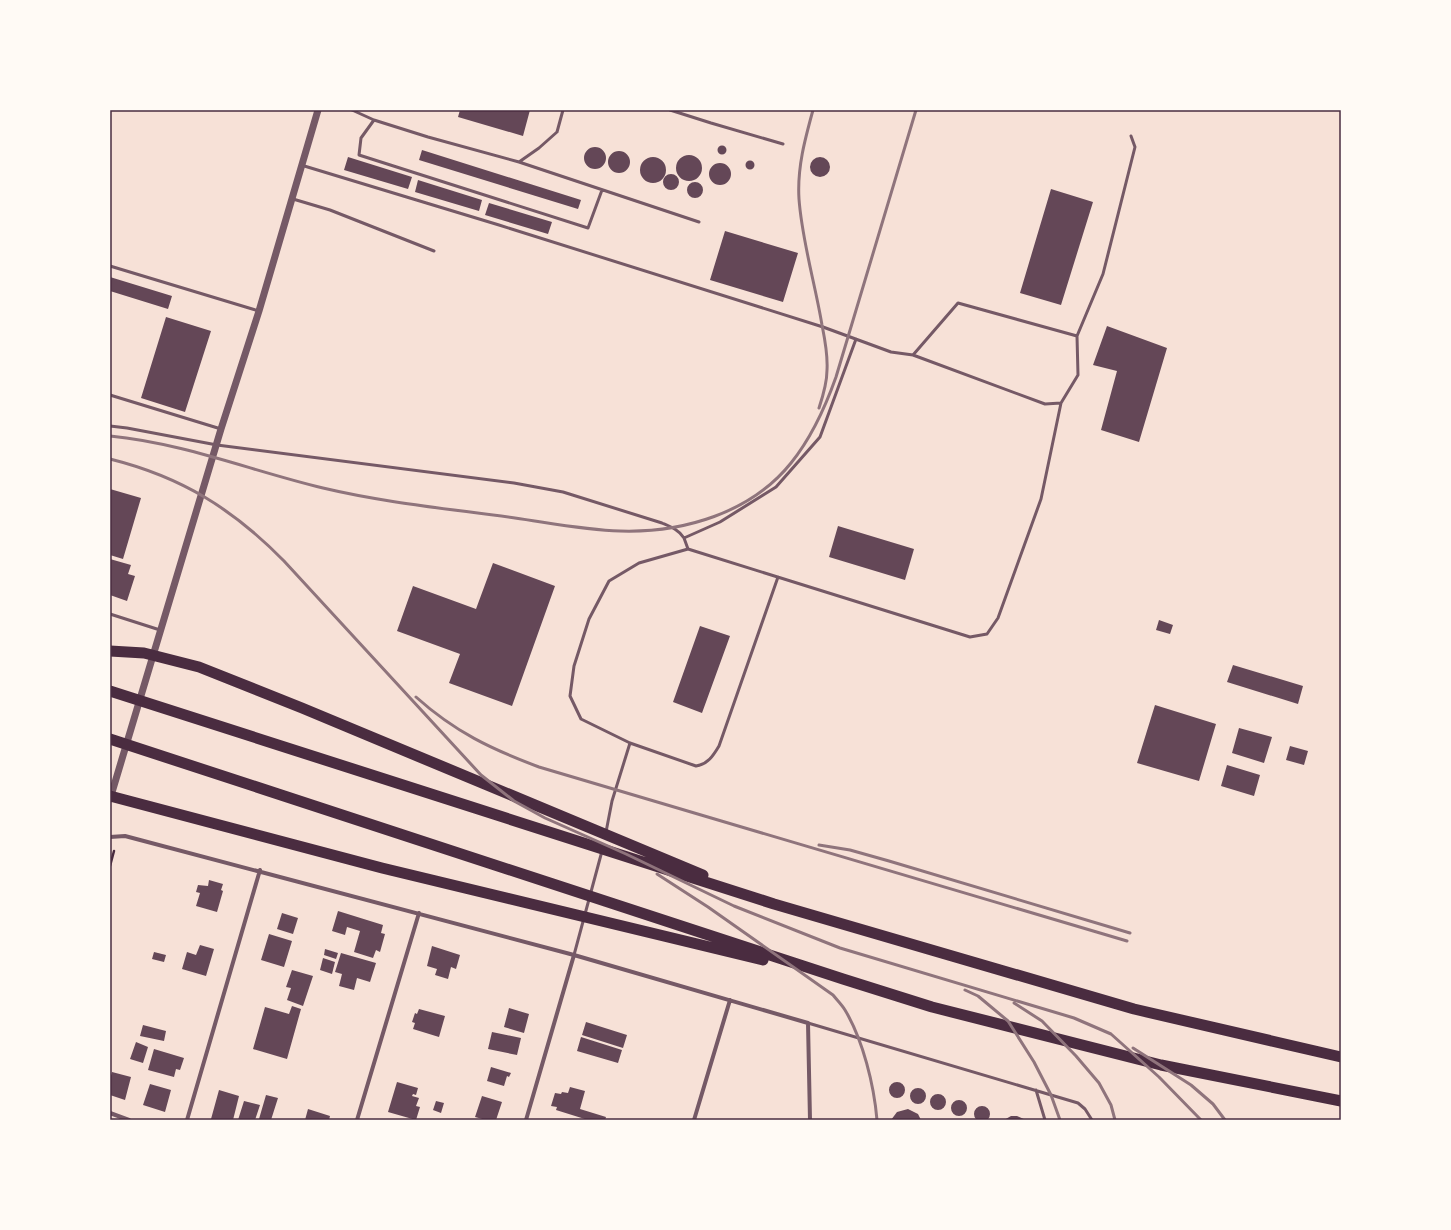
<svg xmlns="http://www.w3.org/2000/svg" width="1451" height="1230" viewBox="0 0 1451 1230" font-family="Barlow,sans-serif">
<rect width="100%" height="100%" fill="#f7e1d7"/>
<!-- building -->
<path fill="#644757" d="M460 110H530L523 136 458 117Z
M717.5 150a4.5 4.5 0 1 1 9 0a4.5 4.5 0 1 1-9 0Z
M584 158a11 11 0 1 1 22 0a11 11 0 1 1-22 0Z
M422 150 581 200 578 209 419 160Z
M608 162a11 11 0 1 1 22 0a11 11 0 1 1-22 0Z
M676 168a13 13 0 1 1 26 0a13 13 0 1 1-26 0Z
M640 170a13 13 0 1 1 26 0a13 13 0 1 1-26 0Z
M348 157 412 177 408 189 344 170Z
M810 167a10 10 0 1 1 20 0a10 10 0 1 1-20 0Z
M745.5 165a4.5 4.5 0 1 1 9 0a4.5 4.5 0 1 1-9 0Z
M709 174a11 11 0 1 1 22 0a11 11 0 1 1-22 0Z
M663 182a8 8 0 1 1 16 0a8 8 0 1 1-16 0Z
M418 180 482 200 479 211 415 192Z
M687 190a8 8 0 1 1 16 0a8 8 0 1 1-16 0Z
M1051 189 1093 202 1061 305 1020 293Z
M489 203 552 222 548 234 485 215Z
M725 231 798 253 783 302 710 280Z
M110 277 172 296 168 309 110 291Z
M166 317 211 331 185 412 141 398Z
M1107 326 1167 348 1139 442 1101 430 1117 371 1093 365Z
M110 489 141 498 123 559 110 555Z
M838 526 914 549 905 580 829 557Z
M110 559 131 565 128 574 135 576 127 601 110 595Z
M493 563 555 586 512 706 449 683 460 654 397 631 413 586 476 609Z
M1159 620 1173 625 1170 634 1156 630Z
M700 626 730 636 702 713 673 702Z
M1233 665 1303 686 1298 704 1227 682Z
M1155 705 1216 724 1199 781 1137 763Z
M1239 728 1272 737 1264 763 1232 753Z
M1290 746 1308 751 1304 765 1286 760Z
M1227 765 1260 775 1254 796 1221 786Z
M209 880 223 884 221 890 223 891 217 912 196 906 200 893 196 892 198 885 208 886Z
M338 911 383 925 381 933 385 934 380 952 376 950 373 958 354 952 360 931 347 927 345 935 332 931Z
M282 913 298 918 293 934 277 929Z
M269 934 292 941 284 967 261 960Z
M200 945 214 949 206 976 182 969 187 952 196 955Z
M432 946 460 955 456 969 451 967 448 979 435 975 437 969 427 966Z
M325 949 338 953 336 959 324 955Z
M154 952 166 955 164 962 152 959Z
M341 953 376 963 370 982 357 978 354 990 339 986 342 974 335 972Z
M323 958 335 962 332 974 320 970Z
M292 970 313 976 303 1006 287 1000 291 988 286 987Z
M292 1006 301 1009 287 1059 253 1049 265 1007 289 1014Z
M509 1008 529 1014 524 1033 504 1027Z
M419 1009 445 1016 439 1037 413 1029 415 1023 412 1022 415 1013 417 1014Z
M586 1022 627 1035 623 1048 582 1035Z
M143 1025 166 1031 164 1041 140 1036Z
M492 1032 521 1038 517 1055 488 1049Z
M581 1037 622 1050 618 1063 577 1051Z
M136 1042 148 1047 143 1063 130 1059Z
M154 1049 184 1058 180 1070 176 1069 174 1077 148 1070Z
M491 1067 511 1073 509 1077 507 1076 504 1086 487 1081Z
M112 1072 131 1077 125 1100 110 1095V1079Z
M397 1082 418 1088 416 1095 413 1094 412 1096 419 1098 416 1106 420 1107 416 1120 388 1112Z
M889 1090a8 8 0 1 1 16 0a8 8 0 1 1-16 0Z
M150 1084 171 1090 165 1112 143 1105Z
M570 1087 585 1091 580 1109 606 1117 605 1120H588L556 1110 557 1107 551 1106 555 1093 561 1094 562 1092 568 1093Z
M910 1096a8 8 0 1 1 16 0a8 8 0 1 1-16 0Z
M219 1090 239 1096 233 1120 211 1119Z
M930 1102a8 8 0 1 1 16 0a8 8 0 1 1-16 0Z
M266 1095 278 1098 271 1120 259 1119Z
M482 1096 502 1102 496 1120H486L475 1117Z
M951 1108a8 8 0 1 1 16 0a8 8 0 1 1-16 0Z
M244 1101 260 1105 255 1120H238Z
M436 1101 444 1103 441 1113 433 1110Z
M974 1114a8 8 0 1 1 16 0a8 8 0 1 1-16 0Z
M308 1109 330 1116 329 1120H305Z
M908 1109 918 1114 921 1120H891L897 1112Z
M1011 1116H1017L1026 1120H1004Z"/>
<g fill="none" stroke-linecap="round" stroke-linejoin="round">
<!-- path -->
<path stroke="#4a2c40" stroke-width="2.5" d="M110 866 114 851"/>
<!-- service -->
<path stroke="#755966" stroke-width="3" d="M352 110 374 120 428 137 519 162 699 222
M670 110 711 123 783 144
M374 120 361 138 359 155 588 228 602 190
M519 162 539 148 557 132 563 110
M301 165 499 225 823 327 891 352 913 355 958 303 1077 336
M293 199 330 210 434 251
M110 266 259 311
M913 355 1045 404 1061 403 1078 375 1077 336 1103 274 1135 147 1131 136
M110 395 221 429
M110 426 127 428 217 445 514 483 563 492 662 523C671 527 679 530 684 538L720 522 776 487 820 437 856 339
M684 538 688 549 639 563 609 581 589 619 574 666 570 696 581 719 630 743 696 766C708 764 713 756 719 746L778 577
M688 549 970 637 987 634 998 618 1041 499 1061 403
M110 614 160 630
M606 832 612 801 630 743
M574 955 602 851
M808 1023 1078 1103 1085 1109 1092 1120
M1036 1090 1045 1120"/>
<!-- minor -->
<path stroke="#755966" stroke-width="4" d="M110 837 125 836 574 955 808 1023 810 1120
M110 1113 129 1120
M187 1120 260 870
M357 1120 419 913
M526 1120 574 955
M694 1120 730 1000"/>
<!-- tertiary -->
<path stroke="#755966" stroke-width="7" d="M110 799 221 429 259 311 318 110"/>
<!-- motorway -->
<path stroke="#4a2c40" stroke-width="11" d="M110 651 144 653 199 667 302 708 703 875
M110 691 774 904 1134 1009 1341 1057
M110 739 843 979 932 1007 1161 1065 1341 1101
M110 796 382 868 763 960"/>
<!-- rail -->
<path stroke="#8f747c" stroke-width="3" d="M813 110C805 139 797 168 799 199 802 241 815 283 822 325 825 340 828 354 827 370 827 383 823 396 819 408
M110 436C183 443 252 471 323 488 386 503 451 509 515 518 550 523 585 530 620 531 683 533 751 513 791 463 812 437 825 408 836 377L916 110
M110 459C182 477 233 509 284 561L481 775 514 801 545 818 626 854 734 906 840 948 1074 1018 1111 1034 1159 1077 1201 1120
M416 697C455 732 491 749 539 767L1127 941
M819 845 850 850 889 861 1130 933
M657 874 708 907 833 995C837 1000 842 1005 845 1010 863 1040 874 1085 877 1120
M965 990 978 996 1008 1021 1034 1062 1051 1095 1060 1120
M1014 1003 1042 1021 1076 1056 1099 1083 1111 1105 1115 1120
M1133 1048 1191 1085 1213 1104 1225 1120"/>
</g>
<!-- border -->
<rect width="1451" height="1230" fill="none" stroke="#fffaf5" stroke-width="222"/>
<rect x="111" y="111" width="1229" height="1008" fill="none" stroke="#4a2c40" stroke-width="1.5"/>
</svg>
